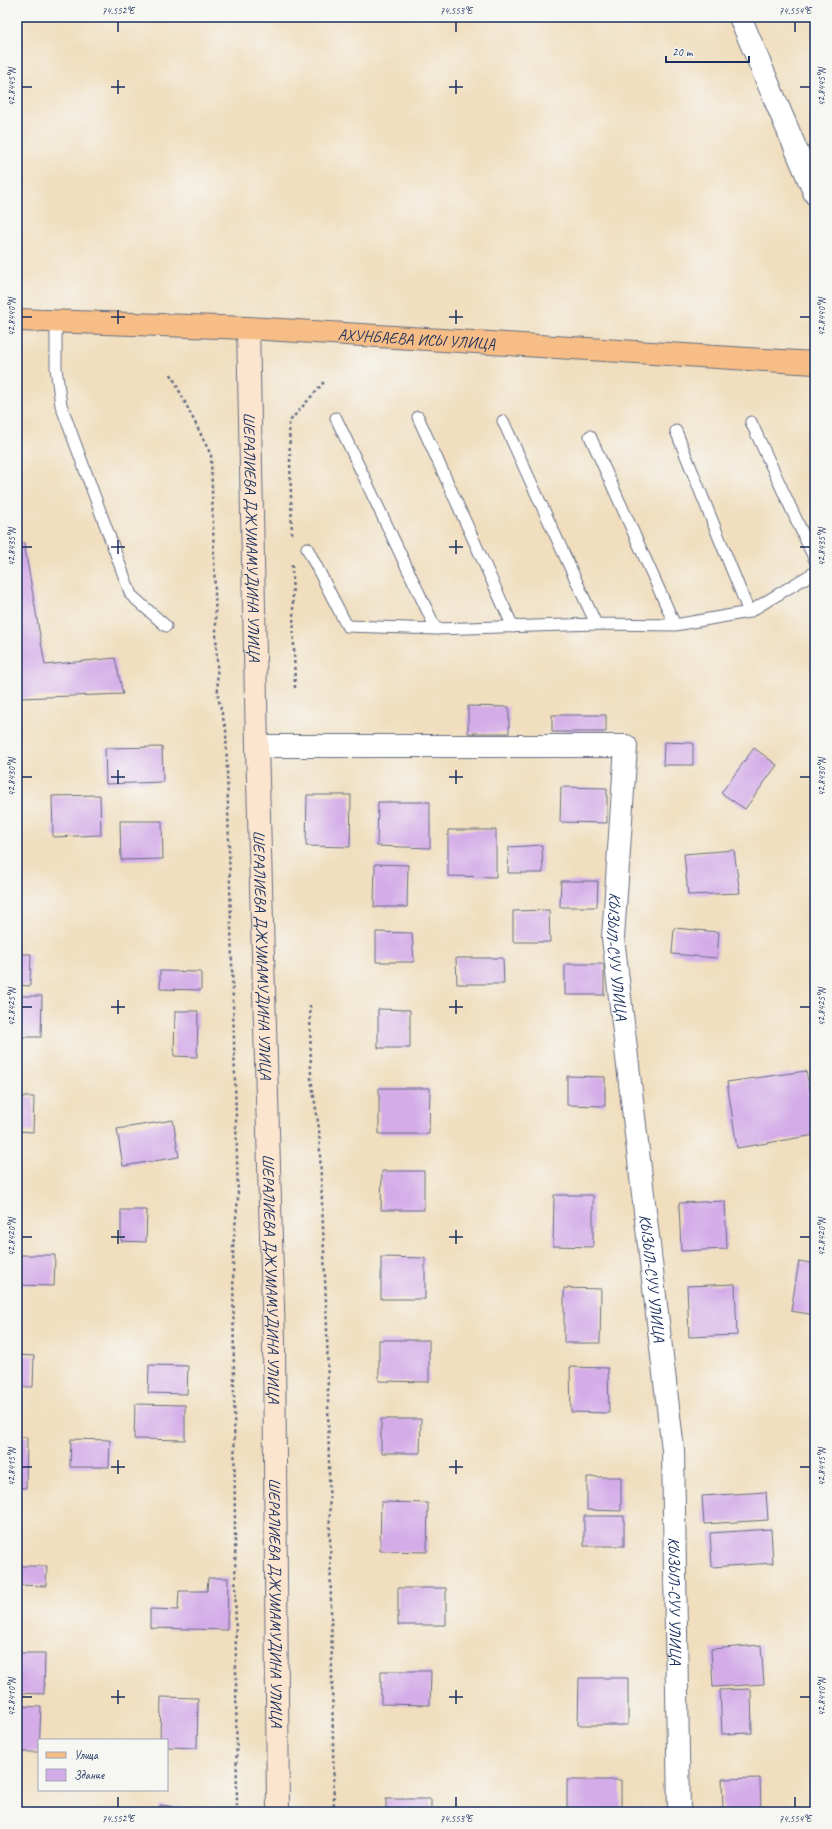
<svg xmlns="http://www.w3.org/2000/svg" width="832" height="1829" viewBox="0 0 832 1829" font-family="Caveat,sans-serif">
<rect width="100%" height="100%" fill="#f6f6f2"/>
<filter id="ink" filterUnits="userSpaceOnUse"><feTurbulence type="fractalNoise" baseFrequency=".025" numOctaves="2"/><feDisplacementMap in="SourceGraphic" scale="8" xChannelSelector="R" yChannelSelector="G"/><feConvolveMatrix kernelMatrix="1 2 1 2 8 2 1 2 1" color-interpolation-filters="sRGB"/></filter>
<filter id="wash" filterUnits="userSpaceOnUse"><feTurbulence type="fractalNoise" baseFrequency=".012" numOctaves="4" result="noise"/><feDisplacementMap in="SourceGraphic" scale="16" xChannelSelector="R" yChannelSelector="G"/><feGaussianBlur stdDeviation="0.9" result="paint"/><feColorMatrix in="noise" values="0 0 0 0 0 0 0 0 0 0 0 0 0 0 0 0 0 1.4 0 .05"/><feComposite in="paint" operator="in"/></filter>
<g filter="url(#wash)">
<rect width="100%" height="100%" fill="#f0debe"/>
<g id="blocks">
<!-- building -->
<path fill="#d4ace8" d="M17 543H24L45 665 115 658 123 694 20 698 17 678Z
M468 706 509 707V733H468Z
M552 715H606V732H552Z
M664 742 693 743V765H663Z
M162 747 163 782 106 784 105 748Z
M754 748 777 765 745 809 721 793Z
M561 787 607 788V823L560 822Z
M100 795 101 835 53 837 52 796Z
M307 795H351L350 847 306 846Z
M378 802H430V848L377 846Z
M120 821H162L163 859 121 860Z
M448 830H496V877L448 876Z
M542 845 543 873H508L509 847Z
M734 850 740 893 688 895 684 854Z
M375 864 408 865 407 907H374Z
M561 881H598L597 907H560Z
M549 910 550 942H513V911Z
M674 928 719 932 717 958 672 954Z
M376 932 412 933 414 962H376Z
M17 954H31L30 986 17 985Z
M456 958H503L504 984H457Z
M565 964H604V995H565Z
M160 971 201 972V990L160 989Z
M17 996H42L41 1037H17Z
M378 1009 410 1010V1048H378Z
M175 1011H198L197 1057 174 1056Z
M806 1071 815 1113V1135L737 1148 727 1082Z
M567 1076 605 1077V1106L567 1105Z
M379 1088H430L429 1134H379Z
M17 1097H34L33 1132 17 1131Z
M173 1120 179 1157 123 1166 117 1129Z
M382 1171H424V1210H381Z
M554 1195H593V1247L553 1246Z
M725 1201 727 1249 681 1251 679 1203Z
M121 1210H147L146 1242 121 1241Z
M17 1255H55L54 1286 17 1285Z
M381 1257 425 1258V1299H381Z
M799 1261 815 1264V1315L791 1311Z
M735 1284 737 1335 689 1337 687 1286Z
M564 1288 601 1289 600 1343H564Z
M379 1340H429V1382L379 1381Z
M17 1355 34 1356 33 1387H17Z
M149 1365 188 1366 187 1394 148 1393Z
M570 1367 608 1368 609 1413 571 1412Z
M135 1404 185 1405V1440L134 1439Z
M381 1419H421L420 1453H381Z
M17 1437H27L26 1488 17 1487Z
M71 1439 110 1440 109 1467H70Z
M587 1477H621V1511L587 1510Z
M766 1492 768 1520 704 1524 702 1496Z
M381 1502 428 1503 427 1552 380 1551Z
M584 1516H624V1546H584Z
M771 1529 773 1563 712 1567 710 1533Z
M17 1566H47L46 1586 17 1585Z
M208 1578H228L227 1630 150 1628V1609L178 1610 179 1591H207Z
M398 1588H446V1625H398Z
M761 1645 764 1684 713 1687 711 1649Z
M17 1653H45L44 1694 17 1693Z
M381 1671H431L430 1705 381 1704Z
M579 1678H628V1725H578Z
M751 1689 752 1733 722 1734 720 1690Z
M161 1697 198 1698 197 1748 167 1747V1740H160Z
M17 1706 41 1707 39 1752H17Z
M760 1778 761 1812H723L722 1779Z
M567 1780H621V1812H567Z
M386 1799H431V1812H386Z
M160 1805 200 1810V1812H159Z"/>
</g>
</g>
<g filter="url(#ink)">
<use href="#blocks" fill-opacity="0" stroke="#666c80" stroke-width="1"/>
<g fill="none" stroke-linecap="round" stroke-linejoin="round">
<!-- lane casing -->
<g stroke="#666c80" stroke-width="13">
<path id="lane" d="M56 322V368L61 405 131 595 166 626
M418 417 513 627
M336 418 436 629
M503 421 596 624
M751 422 815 560
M676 431 749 612
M590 436 675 625
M307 548 347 626 436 629 596 624 675 625 749 612 815 572"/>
</g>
<!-- street casing -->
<g stroke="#666c80" stroke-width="24">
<g id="street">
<path d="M740 17 815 194"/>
<path id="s1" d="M257 746H626L613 938 673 1450 679 1812"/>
</g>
</g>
<!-- secondary casing -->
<g stroke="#666c80" stroke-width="24">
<g id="secondary">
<path id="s2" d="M248 328 257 746 274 1342 278 1812"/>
</g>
</g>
<!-- primary casing -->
<g stroke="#666c80" stroke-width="24">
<g id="primary">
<path id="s3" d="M17 320 248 328 815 363"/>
</g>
</g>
<!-- path -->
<path stroke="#666c80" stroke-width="2.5" stroke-dasharray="3 3" stroke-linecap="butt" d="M171 374 211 455 218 697 226 730 238 1198 233 1247 237 1812
M292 534 289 422 324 382
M292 565 295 689
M310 1005 311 1078 319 1128 327 1328 334 1812"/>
<!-- lane -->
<use href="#lane" stroke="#fff" stroke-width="11"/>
<!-- street -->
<use href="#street" stroke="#fff" stroke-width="22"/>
<!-- secondary -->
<use href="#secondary" stroke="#fbe5cf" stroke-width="22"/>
<!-- primary -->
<use href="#primary" stroke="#f6be86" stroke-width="22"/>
</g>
</g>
<!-- ticks -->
<path fill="none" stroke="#1b2f5e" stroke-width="1.5" d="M118 22V32M456 22V32M795 22V32M118 80V94M456 80V94M22 87H32M111 87H125M449 87H463M800 87H810M118 310V324M456 310V324M22 317H32M111 317H125M449 317H463M800 317H810M118 540V554M456 540V554M22 547H32M111 547H125M449 547H463M800 547H810M118 770V784M456 770V784M22 777H32M111 777H125M449 777H463M800 777H810M118 1000V1014M456 1000V1014M22 1007H32M111 1007H125M449 1007H463M800 1007H810M118 1230V1244M456 1230V1244M22 1237H32M111 1237H125M449 1237H463M800 1237H810M118 1460V1474M456 1460V1474M22 1467H32M111 1467H125M449 1467H463M800 1467H810M118 1690V1704M456 1690V1704M22 1697H32M111 1697H125M449 1697H463M800 1697H810M118 1797V1807M456 1797V1807M795 1797V1807"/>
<g text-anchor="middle" stroke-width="3" stroke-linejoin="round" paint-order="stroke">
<!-- street labels -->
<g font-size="16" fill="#1b2f5e" stroke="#f6f6f2">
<text dy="6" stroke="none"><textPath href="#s3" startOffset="400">АХУНБАЕВА ИСЫ УЛИЦА</textPath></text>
<text dy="6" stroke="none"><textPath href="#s2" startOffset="209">ШЕРАЛИЕВА ДЖУМАМУДИНА УЛИЦА</textPath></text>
<text dy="6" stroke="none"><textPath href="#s2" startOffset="627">ШЕРАЛИЕВА ДЖУМАМУДИНА УЛИЦА</textPath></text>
<text dy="6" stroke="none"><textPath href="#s1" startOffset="580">КЫЗЫЛ-СУУ УЛИЦА</textPath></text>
<text dy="6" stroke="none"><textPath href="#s1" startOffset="904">КЫЗЫЛ-СУУ УЛИЦА</textPath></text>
<text dy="6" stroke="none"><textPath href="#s2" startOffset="951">ШЕРАЛИЕВА ДЖУМАМУДИНА УЛИЦА</textPath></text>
<text dy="6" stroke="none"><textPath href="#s1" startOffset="1228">КЫЗЫЛ-СУУ УЛИЦА</textPath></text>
<text dy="6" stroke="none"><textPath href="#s2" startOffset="1275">ШЕРАЛИЕВА ДЖУМАМУДИНА УЛИЦА</textPath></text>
</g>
</g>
<!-- margin -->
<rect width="832" height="1829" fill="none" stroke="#f6f6f2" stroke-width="44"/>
<!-- legend -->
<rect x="38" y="1739" width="130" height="52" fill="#f6f6f2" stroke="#9ea6b7"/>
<rect x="46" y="1752" width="20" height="6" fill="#f6be86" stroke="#9ea6b7"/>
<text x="74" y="1759" font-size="12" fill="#1b2f5e">Улица</text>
<rect x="46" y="1769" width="20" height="12" fill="#d4ace8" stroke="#9ea6b7"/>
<text x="74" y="1779" font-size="12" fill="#1b2f5e">Здание</text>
<!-- scale -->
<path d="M666 56v6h83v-6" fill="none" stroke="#1b2f5e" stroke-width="2"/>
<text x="672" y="56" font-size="12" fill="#1b2f5e" stroke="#f6f6f2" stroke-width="3" paint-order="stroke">20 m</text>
<rect x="22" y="22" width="788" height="1785" fill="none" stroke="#1b2f5e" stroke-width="1.5"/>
<g font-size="10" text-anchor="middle" fill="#1b2f5e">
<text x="118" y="14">74.552°E</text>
<text x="456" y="14">74.553°E</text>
<text x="795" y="14">74.554°E</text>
<text transform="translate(11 87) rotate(-90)" y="4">42.8445°N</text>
<text transform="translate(821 87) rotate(-90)" y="4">42.8445°N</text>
<text transform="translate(11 317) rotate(-90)" y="4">42.8440°N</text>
<text transform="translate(821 317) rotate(-90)" y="4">42.8440°N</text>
<text transform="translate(11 547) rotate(-90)" y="4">42.8435°N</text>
<text transform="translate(821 547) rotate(-90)" y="4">42.8435°N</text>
<text transform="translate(11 777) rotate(-90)" y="4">42.8430°N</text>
<text transform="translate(821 777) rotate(-90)" y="4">42.8430°N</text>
<text transform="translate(11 1007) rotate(-90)" y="4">42.8425°N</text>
<text transform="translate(821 1007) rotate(-90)" y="4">42.8425°N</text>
<text transform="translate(11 1237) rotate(-90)" y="4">42.8420°N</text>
<text transform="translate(821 1237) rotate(-90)" y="4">42.8420°N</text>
<text transform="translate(11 1467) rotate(-90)" y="4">42.8415°N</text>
<text transform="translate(821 1467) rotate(-90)" y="4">42.8415°N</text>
<text transform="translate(11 1697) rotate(-90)" y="4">42.8410°N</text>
<text transform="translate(821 1697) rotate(-90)" y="4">42.8410°N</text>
<text x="118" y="1822">74.552°E</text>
<text x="456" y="1822">74.553°E</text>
<text x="795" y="1822">74.554°E</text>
</g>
</svg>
